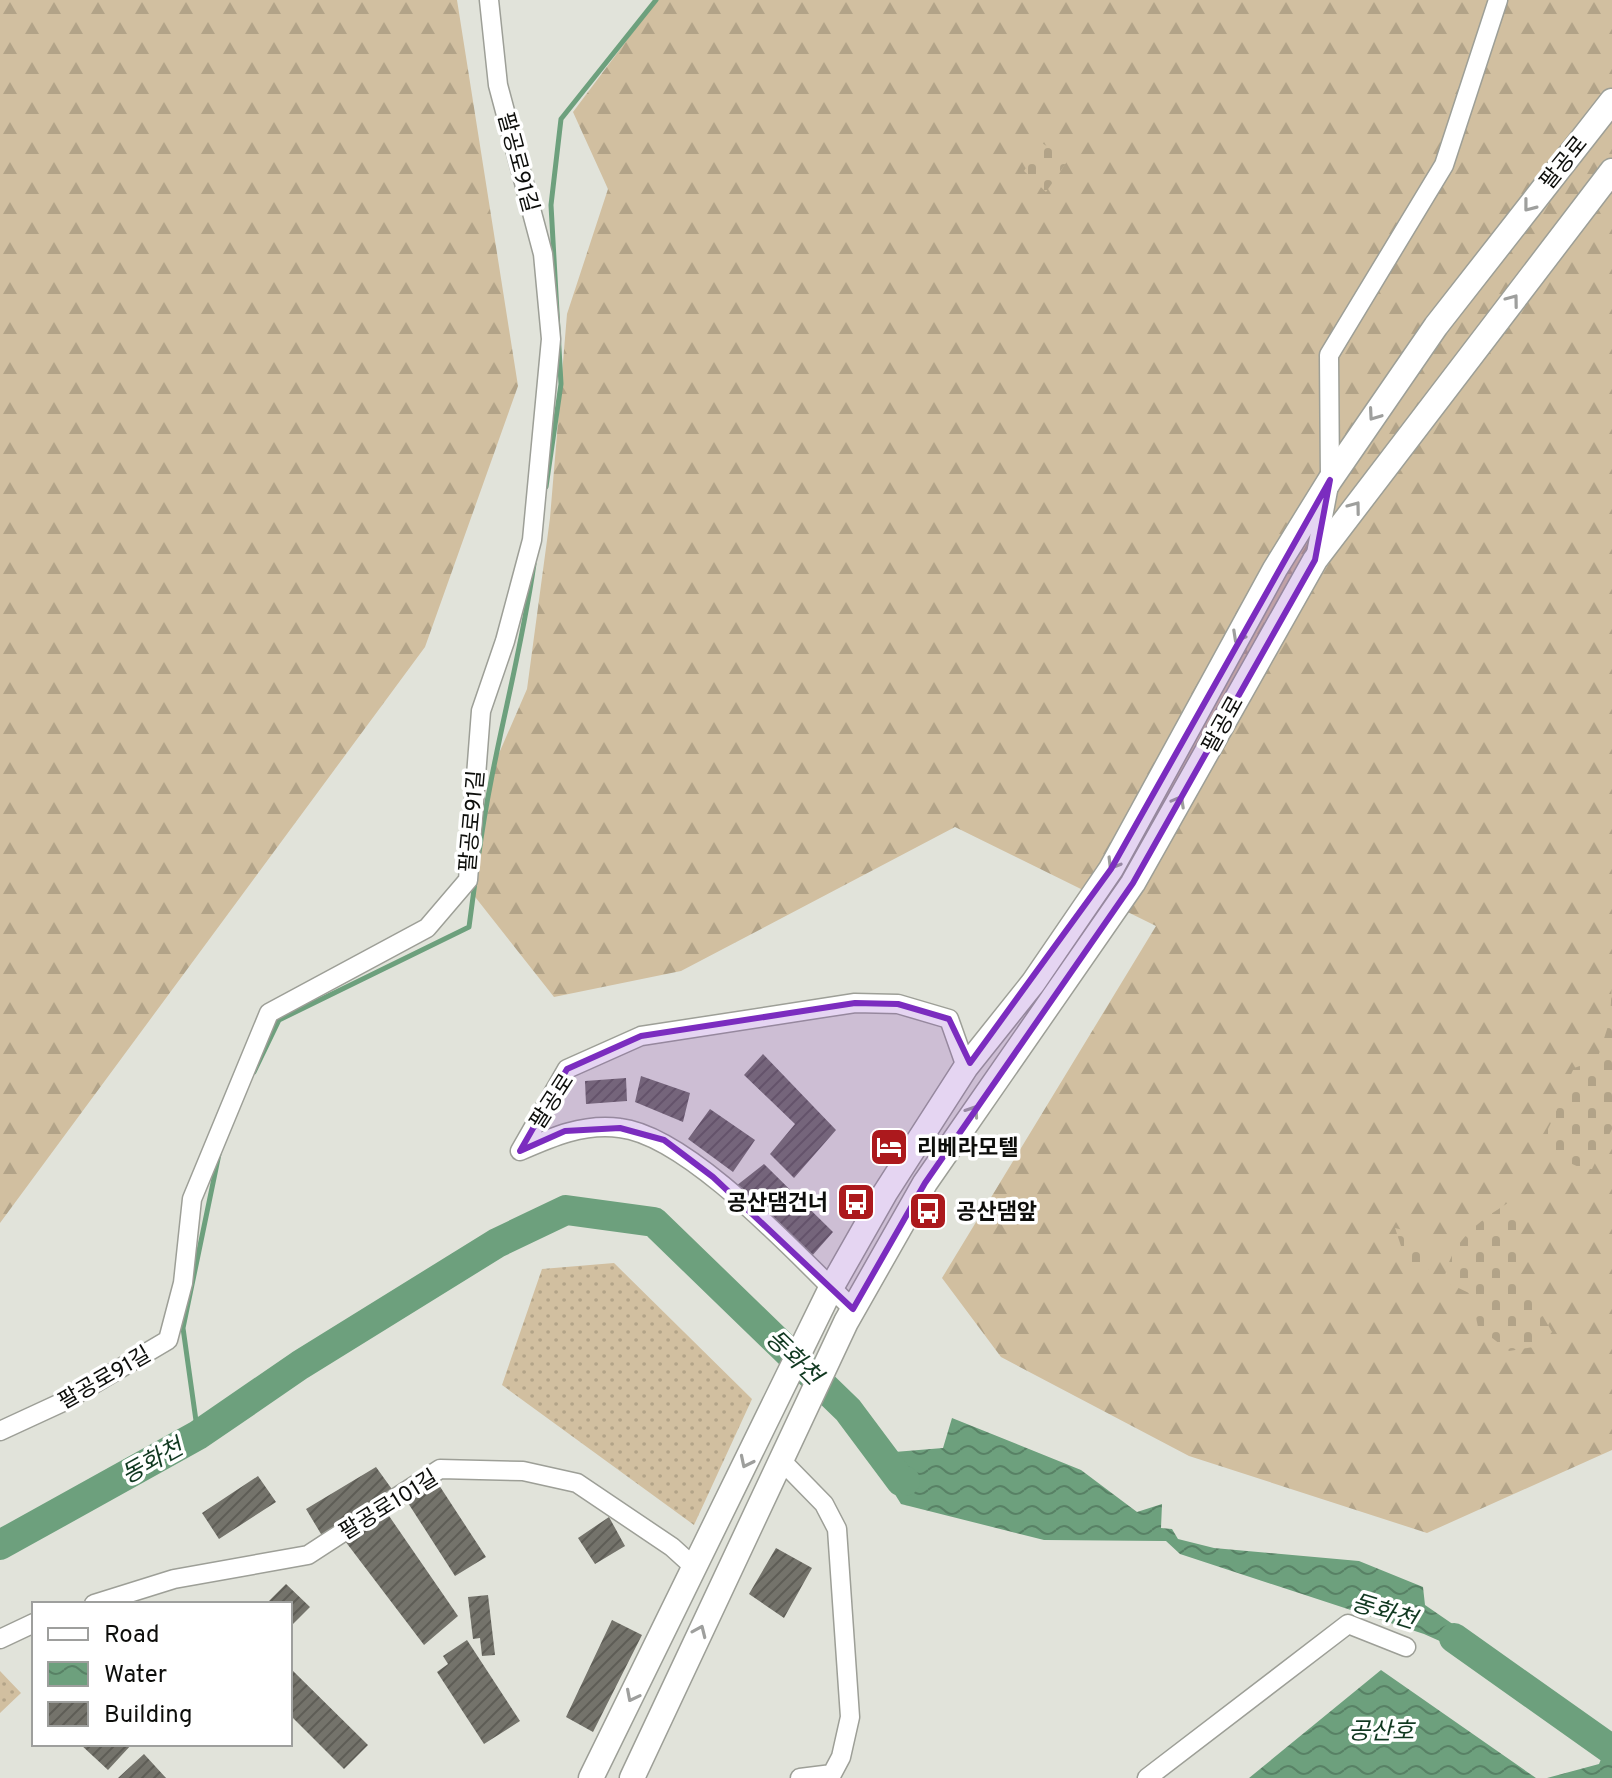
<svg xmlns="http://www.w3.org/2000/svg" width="1612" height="1778" viewBox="0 0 1612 1778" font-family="Overpass,'Noto Sans KR',sans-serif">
<defs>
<pattern id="grass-dots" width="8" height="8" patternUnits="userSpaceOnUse" patternTransform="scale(2)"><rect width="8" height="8" fill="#d1bfa0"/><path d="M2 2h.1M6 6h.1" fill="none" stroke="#b2a388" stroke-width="1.8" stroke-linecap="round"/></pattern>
<pattern id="forest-firs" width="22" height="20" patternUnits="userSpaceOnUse" patternTransform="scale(2)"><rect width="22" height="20" fill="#d1bfa0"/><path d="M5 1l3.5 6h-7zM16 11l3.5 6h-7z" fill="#b2a388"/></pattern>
<pattern id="cemetery-stones" width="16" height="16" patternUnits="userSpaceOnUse" patternTransform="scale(2)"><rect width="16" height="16" fill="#d1bfa0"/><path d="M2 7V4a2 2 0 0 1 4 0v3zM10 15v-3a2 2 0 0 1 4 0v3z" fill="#b2a388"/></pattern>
<pattern id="water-waves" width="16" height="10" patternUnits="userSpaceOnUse" patternTransform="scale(2)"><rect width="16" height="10" fill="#6da07d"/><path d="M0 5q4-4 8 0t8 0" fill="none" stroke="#588165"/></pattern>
<pattern id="building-hatch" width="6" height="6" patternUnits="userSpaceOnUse" patternTransform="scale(2)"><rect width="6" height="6" fill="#74736b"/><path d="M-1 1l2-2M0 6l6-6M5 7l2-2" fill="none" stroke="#5e5d56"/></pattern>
</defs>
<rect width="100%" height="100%" fill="#e1e3da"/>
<!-- grass -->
<path fill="url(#grass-dots)" d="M614 1263 752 1399 694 1525 502 1385 542 1269Z
M0 1671 21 1693 0 1713Z"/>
<!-- forest -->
<path fill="url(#forest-firs)" d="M0 0H457L518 386 425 647 0 1223Z
M657 0H1612V1450L1427 1533 1189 1456 1001 1357 942 1278 1156 926 955 827 681 971 554 997 472 893 490 774 527 689 550 518 567 314 608 189 573 112Z"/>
<!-- cemetery -->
<path fill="url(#cemetery-stones)" d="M1042 143 1068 160 1046 192 1024 171Z
M1612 982V1129L1592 1169C1571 1168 1556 1155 1543 1138 1557 1115 1562 1092 1574 1068L1597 1060 1610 1020Z
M1508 1203 1516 1206V1270L1552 1332 1540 1346 1509 1351 1478 1327 1471 1294 1444 1281C1450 1243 1477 1222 1508 1203Z
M1395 1228C1425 1234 1424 1240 1429 1269L1411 1276Z"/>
<!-- water -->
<path fill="url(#water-waves)" d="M952 1418 1081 1470 1137 1512 1162 1504 1161 1528 1172 1529 1178 1539 1214 1548 1359 1561 1423 1587 1425 1605 1547 1689 1424 1634 1180 1554 1166 1541 1044 1540 901 1504 870 1454 943 1448Z
M1381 1670 1536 1778H1249Z
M1612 1734V1778H1547L1599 1764Z"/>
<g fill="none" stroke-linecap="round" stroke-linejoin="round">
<!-- stream -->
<path stroke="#6da07d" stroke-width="5" d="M546 487 561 384 551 205 561 119 656 0
M479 853C492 755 520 662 534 564
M254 1072 279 1020 469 927 475 882
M198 1435 183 1328 219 1154"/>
<!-- river -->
<path stroke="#6da07d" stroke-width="30" d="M0 1545 198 1435 300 1365 497 1243 566 1210 654 1222 848 1410 901 1481H905
M1454 1638 1612 1750"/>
</g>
<!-- building -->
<path fill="url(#building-hatch)" d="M763 1054 836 1130 794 1178 770 1154 795 1124 744 1075Z
M641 1076 690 1093 683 1122 635 1102Z
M626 1078 627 1101 586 1104 585 1081Z
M710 1109 755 1140 733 1172 688 1139Z
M764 1164 833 1232 811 1257 736 1186Z
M376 1467 394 1492 324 1539 306 1509Z
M258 1476 276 1502 219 1539 202 1513Z
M437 1482 486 1557 455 1576 408 1503Z
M387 1513 458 1616 424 1645 345 1541Z
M609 1517 625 1546 595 1564 578 1538Z
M776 1548 812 1568 784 1618 749 1594Z
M286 1584 310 1607 290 1627V1604H266Z
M488 1595 495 1655 482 1656 480 1638 473 1639 468 1597Z
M612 1620 642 1635 593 1732 566 1717Z
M467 1640 520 1721 484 1744 437 1672 448 1664 443 1656Z
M290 1668 368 1745 344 1769 290 1715Z
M80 1744H132L108 1770Z
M144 1754 166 1778H118Z"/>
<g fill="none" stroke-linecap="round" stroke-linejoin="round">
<!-- street casing -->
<g stroke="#9d9f97" stroke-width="21">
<path id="street" d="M1315 559 1330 480 1329 355 1444 165 1498 0
M853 1309C800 1258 690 1136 620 1128 584 1123 552 1137 520 1151L567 1069 641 1036 855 1003 898 1004 949 1019 966 1067
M0 1431 65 1401 168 1340 183 1283 192 1199 269 1013 427 928 468 880 481 711 505 641 532 540 551 339 543 254 498 85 489 0
M780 1459 824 1504 837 1529 850 1717 841 1757 832 1774 800 1778
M94 1604 174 1579 308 1555 440 1469 523 1471 577 1483 672 1547 694 1567
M0 1639 34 1623
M1147 1778 1348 1624 1406 1647"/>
</g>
<!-- secondary casing -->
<g stroke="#9d9f97" stroke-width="27">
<path id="secondary" d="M591 1778 831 1288 885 1193 966 1067 1033 983 1111 869 1275 569 1330 480 1436 326 1612 101
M632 1778 846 1322 925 1183 1133 883 1315 560 1612 171"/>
</g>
<!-- street -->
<use href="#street" stroke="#fff" stroke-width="18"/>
<!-- secondary -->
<use href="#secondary" stroke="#fff" stroke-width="24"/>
</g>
<!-- one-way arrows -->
<defs><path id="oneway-chevron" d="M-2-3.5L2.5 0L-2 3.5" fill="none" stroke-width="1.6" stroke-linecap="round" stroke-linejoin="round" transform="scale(2)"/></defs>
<g stroke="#9e9f9d">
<use href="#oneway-chevron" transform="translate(1529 206) rotate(128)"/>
<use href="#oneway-chevron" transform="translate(1513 300) rotate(-53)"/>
<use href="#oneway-chevron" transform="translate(1374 415) rotate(125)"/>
<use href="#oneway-chevron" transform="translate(1355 507) rotate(-53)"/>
<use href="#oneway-chevron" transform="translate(1238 637) rotate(119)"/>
<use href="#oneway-chevron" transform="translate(1179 801) rotate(-61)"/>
<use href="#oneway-chevron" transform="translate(1113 864) rotate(121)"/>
<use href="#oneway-chevron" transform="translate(973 1111) rotate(-56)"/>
<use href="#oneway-chevron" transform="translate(746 1462) rotate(116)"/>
<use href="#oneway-chevron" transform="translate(700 1631) rotate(-66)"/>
<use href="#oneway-chevron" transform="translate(632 1696) rotate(117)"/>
</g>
<!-- marked area -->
<path fill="#7b2cbf" fill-opacity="0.2" stroke="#7b2cbf" stroke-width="6" stroke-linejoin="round" d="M1330 480 1315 560 1133 883 925 1183 853 1309 713 1177 664 1140 620 1128 565 1131 520 1151 567 1069 641 1036 855 1003 898 1004 949 1019 970 1063 1111 869Z"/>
<!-- icons -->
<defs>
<g id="hotel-square" transform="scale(2)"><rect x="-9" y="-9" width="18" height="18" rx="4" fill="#ac191d" stroke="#fff"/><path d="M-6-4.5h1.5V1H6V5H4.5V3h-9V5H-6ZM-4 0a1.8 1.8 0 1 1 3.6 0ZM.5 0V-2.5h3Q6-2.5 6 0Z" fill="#fff"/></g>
<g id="bus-square" transform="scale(2)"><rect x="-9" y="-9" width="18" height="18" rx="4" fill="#ac191d" stroke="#fff"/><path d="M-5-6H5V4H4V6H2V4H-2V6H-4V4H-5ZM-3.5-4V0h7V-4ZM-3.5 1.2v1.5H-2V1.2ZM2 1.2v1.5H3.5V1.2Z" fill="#fff"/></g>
</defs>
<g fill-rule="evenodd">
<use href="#hotel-square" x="889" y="1147"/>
<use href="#bus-square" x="856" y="1202"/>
<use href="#bus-square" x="928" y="1211"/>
</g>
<g text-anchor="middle" stroke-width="7" stroke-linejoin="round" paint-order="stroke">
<!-- street labels -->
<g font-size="22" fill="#0d0e0b" stroke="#fff">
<text transform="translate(519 162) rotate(75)" y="8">팔공로91길</text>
<text transform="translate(1563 162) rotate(-51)" y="8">팔공로</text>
<text transform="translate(1222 724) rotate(-61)" y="8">팔공로</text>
<text transform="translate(471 821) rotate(-85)" y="8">팔공로91길</text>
<text transform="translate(551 1101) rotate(-57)" y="8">팔공로</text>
<text transform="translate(104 1377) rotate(-30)" y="8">팔공로91길</text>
<text transform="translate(388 1504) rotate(-32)" y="8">팔공로101길</text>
</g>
<!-- poi labels -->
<g font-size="22" font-weight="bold" fill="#0d0e0b" stroke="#fff" text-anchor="start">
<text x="917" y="1155">리베라모텔</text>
<text x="828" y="1210" text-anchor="end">공산댐건너</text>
<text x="956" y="1219">공산댐앞</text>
</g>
<!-- water labels -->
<g font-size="24" font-style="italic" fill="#103820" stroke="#fff">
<text transform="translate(794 1357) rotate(44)" y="8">동화천</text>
<text transform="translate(152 1461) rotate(-29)" y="8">동화천</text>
<text transform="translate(1384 1611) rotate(17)" y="8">동화천</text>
<text x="1381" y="1739">공산호</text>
</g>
</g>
<!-- legend -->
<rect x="32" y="1602" width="260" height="144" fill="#ffffff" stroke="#9e9f9d" stroke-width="2"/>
<rect x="48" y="1628" width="40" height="12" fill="#ffffff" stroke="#9e9f9d" stroke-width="2"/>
<text x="104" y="1642" font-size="24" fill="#0d0e0b">Road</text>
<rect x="48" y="1662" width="40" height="24" fill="url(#water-waves)" stroke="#9e9f9d" stroke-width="2"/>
<text x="104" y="1682" font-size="24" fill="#0d0e0b">Water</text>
<rect x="48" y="1702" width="40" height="24" fill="url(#building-hatch)" stroke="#9e9f9d" stroke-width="2"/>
<text x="104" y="1722" font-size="24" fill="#0d0e0b">Building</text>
</svg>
